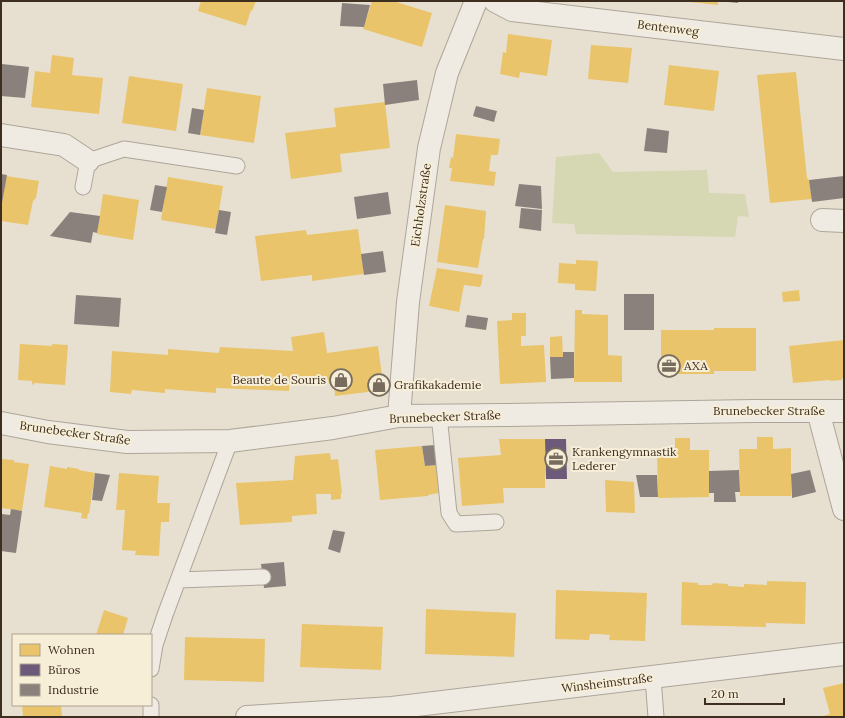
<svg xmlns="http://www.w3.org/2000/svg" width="845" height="718" viewBox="0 0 845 718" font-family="Lora,serif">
<rect width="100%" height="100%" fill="#e7e0d1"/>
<!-- park -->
<path fill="#d6d7b3" d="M599 153 613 172 707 170 709 193 745 194 749 217 738 216 735 237 576 234 574 224 552 223 556 157Z"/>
<!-- homes -->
<path fill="#e9c46a" d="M201 1H256L252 11 251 10 246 26 198 11Z
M372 1H393L432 13 422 47 363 29Z
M690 1H718V5L690 2Z
M508 34 552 40 547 76 520 72 519 78 500 74 503 52 506 53Z
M591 45 632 48 628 83 588 79Z
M52 55 74 58 72 75 103 78 99 114 31 107 35 71 50 73Z
M669 65 719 71 714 111 664 105Z
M796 72 807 178 809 180 812 199 770 203 757 75Z
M129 76 183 84 176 131 122 123Z
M207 88 261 96 254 143 200 135Z
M385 102 390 148 340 154 342 172 291 179 285 133 336 127 334 108Z
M456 134 500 139 498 155H491L489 171 496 172 494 186 450 181 452 168H449L451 157 453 158Z
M6 176 39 181 36 198 33 201 28 225 1 221V208Z
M168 177 223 186 216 229 161 220Z
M103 194 139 200 133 240 97 234Z
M445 205 486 211 484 239H483L478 268 437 262Z
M358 229 364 274 312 281V275L261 281 255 236 306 230 307 235Z
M576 260 598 261 596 291 575 290V284L558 283 559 263 576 264Z
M437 268 483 275 481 286V285L480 287 464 285 459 312 429 306Z
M799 290 800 301 783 302 782 292Z
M575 310H582V314L608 315V355L622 356V382H574Z
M512 313H526V336H521V346L544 345 546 382 500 384 497 321 512 320Z
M714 328H756V371H714V374H661V330H714Z
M324 332 327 353 378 346 384 390 335 396 334 384H329L328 379 297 383H289V391L216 388V393L165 389V393L132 390 131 394 110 392 112 351 168 355V349L219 353 220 347 293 351 291 337Z
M562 336 563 357H550V337Z
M844 340V378H842V380L830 381V380L793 383 789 346Z
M20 344 52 346V344L68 345 65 385 34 383V385L32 384V381L18 380Z
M757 437H773V449L791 448V496H740L739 449H757Z
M675 438H690V450H709V497L658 498 657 450H675Z
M499 439H545V488H503L504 503 462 506 458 458 501 455Z
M422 446 425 466 437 465 439 493 428 495V496L380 500 375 450Z
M330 453 331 460 338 459 342 493H341V499L331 500V494H316L317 514 292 516V522L240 525 236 483 293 480 295 456Z
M1 459 14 460V462L29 464 22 511 1 508Z
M50 466 67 469V467L79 469V470L95 473 89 514 88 513 87 519 81 518 82 513 44 507Z
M119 473 159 476 157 503H170L169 522H161L159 556 135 555 136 551 122 550 125 510H116Z
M605 480 634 482 635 513 606 512Z
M767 581 806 582 805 624 766 623V627L681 625 682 582 698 583V585H712L713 583 728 584V586L744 587V584L767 585Z
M556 590 647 593 645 641 609 640 610 635 599 634H590L589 640 555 639Z
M426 609 516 613 514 657 425 654Z
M104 610 128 618 123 635H96Z
M302 624 383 627 381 670 300 667Z
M185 637 265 639 264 682 184 680Z
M844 683V717H819L830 714 823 688Z
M22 705H61L62 717H23Z"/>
<!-- offices -->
<path fill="#6d597a" d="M545 439H566L567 479H546Z"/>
<!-- industry -->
<path fill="#8a817c" d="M728 1H738V3L728 2Z
M342 3 370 5 364 27 340 26Z
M2 64 29 67 25 98 1 96V77Z
M417 80 419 100 385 105 383 84Z
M476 106 497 111 494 122 473 116Z
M192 108 204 110 200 135 188 133Z
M647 128 669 131 667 153 644 151Z
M1 174 7 175 2 203H1Z
M844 176V198L812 202 809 180Z
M519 184 541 186 542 209 515 206Z
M155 185 167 187 162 212 150 210Z
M388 192 391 214 357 219 354 197Z
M521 208 542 210 541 231 519 228Z
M219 210 231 212 227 235 215 233Z
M70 212 100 216 97 233 93 232 91 243 50 236Z
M383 251 386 272 364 275 361 254Z
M624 294H654V330H624Z
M76 295 121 298 119 327 74 324Z
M467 315 488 318 486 330 465 327Z
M563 352H574V378L551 379 550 357H563Z
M435 445 437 465 425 466 422 446Z
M739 470 740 492H735L736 502H714V493H709V471Z
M810 470 816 492 792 498 791 474Z
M95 473 110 475 102 501 92 500Z
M636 475H657L658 497H640Z
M11 509 22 511 16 553 1 551V523L2 514 10 515Z
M333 530 345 532 340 553 328 549Z
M284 562 286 586 264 588 261 564Z"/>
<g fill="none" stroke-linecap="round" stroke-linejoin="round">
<!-- service casing -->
<g stroke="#ada599" stroke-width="17">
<path id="service" d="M83 187 88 161 124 149 237 166
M439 415 449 513 456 524 496 522
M178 580 263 577
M151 669 155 645 165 615 230 441
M653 678 656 717
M151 705V717"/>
</g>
<!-- minor casing -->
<g stroke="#ada599" stroke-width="24">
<path id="minor" d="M495 1 512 10 844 49
M1 135 64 145 88 161
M822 220 844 221
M818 411 844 509
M399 416 408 302 429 148 447 73 476 1
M1 423 48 432 127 442 230 441 333 428 399 416 504 415 753 411H844
M247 717 392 708 844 654"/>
</g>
<!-- service -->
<use href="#service" stroke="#efebe3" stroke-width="15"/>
<!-- minor -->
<use href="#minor" stroke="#efebe3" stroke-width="22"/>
</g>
<!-- icons -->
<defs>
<g id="office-ring" transform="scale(1.15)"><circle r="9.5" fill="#f7eed8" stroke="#786c5e" stroke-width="1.5"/><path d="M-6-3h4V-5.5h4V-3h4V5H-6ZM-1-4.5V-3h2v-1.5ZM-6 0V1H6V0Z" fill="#786c5e"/></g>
<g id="shop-ring" transform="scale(1.15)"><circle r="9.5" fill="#f7eed8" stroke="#786c5e" stroke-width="1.5"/><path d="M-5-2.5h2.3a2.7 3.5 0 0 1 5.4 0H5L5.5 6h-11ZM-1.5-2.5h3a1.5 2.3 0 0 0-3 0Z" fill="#786c5e"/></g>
</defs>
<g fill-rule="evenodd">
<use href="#office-ring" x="669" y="366"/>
<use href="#shop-ring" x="341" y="380"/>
<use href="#shop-ring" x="379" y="385"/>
<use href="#office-ring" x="556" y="459"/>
</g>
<g text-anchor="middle" stroke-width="4" stroke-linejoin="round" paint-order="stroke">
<!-- street labels -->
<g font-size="12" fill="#3d2e20" stroke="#f7eed8">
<text transform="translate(668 28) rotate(7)" y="4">Bentenweg</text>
<text transform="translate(421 205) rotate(-82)" y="4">Eichholzstraße</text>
<text x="769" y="415">Brunebecker Straße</text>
<text transform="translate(445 417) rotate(-2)" y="4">Brunebecker Straße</text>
<text transform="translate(75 433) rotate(8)" y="4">Brunebecker Straße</text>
<text transform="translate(607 683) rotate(-7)" y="4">Winsheimstraße</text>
</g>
<!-- poi labels -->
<g font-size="12" fill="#3d2e20" stroke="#f7eed8" text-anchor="start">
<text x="684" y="370">AXA</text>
<text x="326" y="384" text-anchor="end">Beaute de Souris</text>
<text x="394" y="389">Grafikakademie</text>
<text x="572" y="456">Krankengymnastik<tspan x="572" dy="14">Lederer</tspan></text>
</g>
</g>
<!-- border -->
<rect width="845" height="718" fill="none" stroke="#3d2e20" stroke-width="4"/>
<!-- legend -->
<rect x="12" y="634" width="140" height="72" fill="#f7eed8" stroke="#ada18e"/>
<rect x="20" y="644" width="20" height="12" fill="#e9c46a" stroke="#ada18e"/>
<text x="48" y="654" font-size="12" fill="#3d2e20">Wohnen</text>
<rect x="20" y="664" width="20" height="12" fill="#6d597a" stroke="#ada18e"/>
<text x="48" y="674" font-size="12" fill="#3d2e20">Büros</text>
<rect x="20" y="684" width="20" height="12" fill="#8a817c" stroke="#ada18e"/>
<text x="48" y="694" font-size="12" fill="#3d2e20">Industrie</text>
<!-- scale -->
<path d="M705 698v6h79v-6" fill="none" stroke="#3d2e20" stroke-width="2"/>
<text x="711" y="698" font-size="12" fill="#3d2e20" stroke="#f7eed8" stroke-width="3" paint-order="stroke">20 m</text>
</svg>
